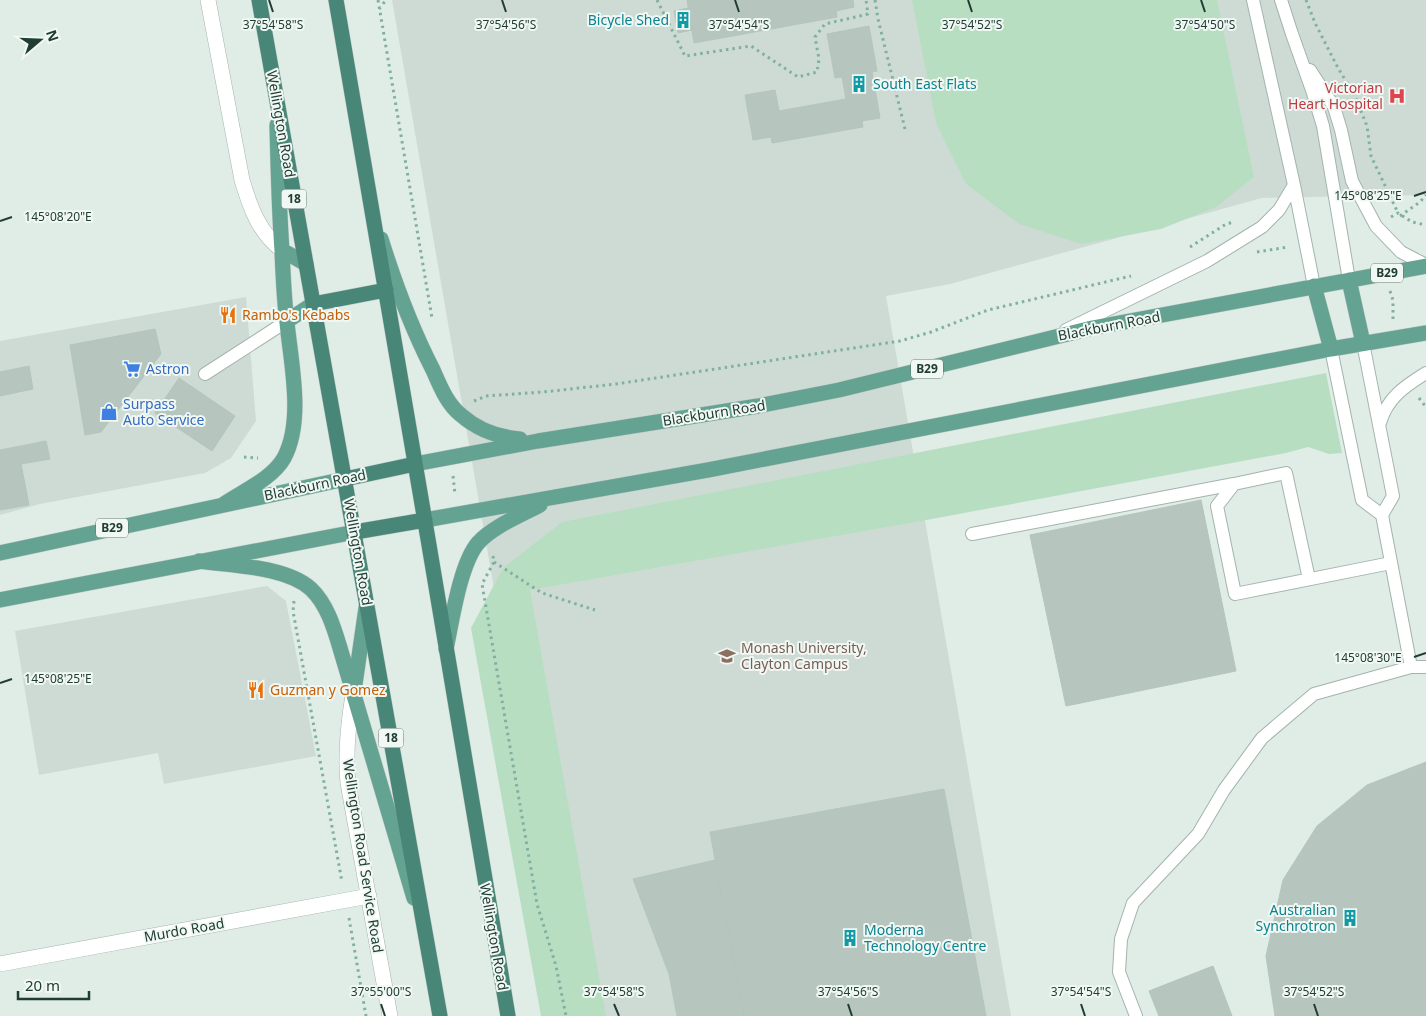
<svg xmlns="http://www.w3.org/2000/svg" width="1426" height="1016" viewBox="0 0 1426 1016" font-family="'Noto Sans',sans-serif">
<rect width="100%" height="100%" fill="#e0ece6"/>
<!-- built -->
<path fill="#cedbd5" d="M392 0H1426V195L1262 198 950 284 886 296 1011 1016H568Z
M246 297 256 421 231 458 205 473 40 504 0 515V341Z
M267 586 286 601 316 756 164 784 158 753 39 775 15 631Z"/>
<!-- green -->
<path fill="#b8dec2" d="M912 0H1217L1254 177 1216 207 1161 229 1081 244 1019 224 966 184 936 123Z
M1326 373 1342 453 1329 454 1308 447 1286 453 921 521 530 590 606 1016H541L471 628 503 568 562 522Z"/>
<!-- building -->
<path fill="#b6c6bf" stroke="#b3c5bd" d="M687 0H853L854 7 836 11 837 17 694 43Z
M688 8 692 30 678 33 674 11Z
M869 26 877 71 872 72 880 118 862 121 863 127 772 143 771 137 753 140 745 95 775 90 779 111 846 99 842 77 835 78 827 34Z
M155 329 161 354 101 432 85 435 70 345Z
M29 366 33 389 0 396V372Z
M179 378 235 416 212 451 155 413Z
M46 441 50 459 21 464 29 505 0 510V450Z
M1201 500 1236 671 1066 706 1030 535Z
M1426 762V1016H1275L1266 956 1283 880 1317 826 1367 785Z
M944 789 986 1016H744L710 832Z
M715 860 744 1016H677L669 974 633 879Z
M1213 966 1232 1016H1159L1149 991Z"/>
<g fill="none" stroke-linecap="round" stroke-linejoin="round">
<!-- service casing -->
<g stroke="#a3b4ad" stroke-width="14">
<path id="service" d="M1253 0 1294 185 1314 286
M1281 0 1292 34 1313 93 1323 126 1349 280
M1310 70 1334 107 1341 130 1352 181 1376 226 1401 252 1426 265
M1066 330 1207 261 1262 227 1279 210 1294 185
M1363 343 1393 496 1382 515 1411 667
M1331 349 1362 500 1382 515
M205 374 287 321
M1380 423C1387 398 1405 386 1426 373
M972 534 1234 484
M1309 579 1286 473 1234 484 1217 506 1235 594 1391 563
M1136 1016 1119 972 1121 939 1133 903 1198 834 1224 790 1262 738 1314 694 1411 667H1426"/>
</g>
<!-- minor casing -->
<g stroke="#a3b4ad" stroke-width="16">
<path id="minor" d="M208 0 242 180C250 207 259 233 282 250
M353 695C348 725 345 753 348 783L390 1016
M0 964 369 896"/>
</g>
<!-- primary casing -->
<g stroke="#c1c9c6" stroke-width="16">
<path id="primary" d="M381 239C395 284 412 329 433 370 440 386 447 404 461 415 478 430 497 437 520 439
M282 250 306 264
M1349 280 1363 343
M1314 286 1331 349
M287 321 313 304
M415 464 538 441 758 406 839 390 1092 328 1426 266
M224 504C243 491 272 479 284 458 304 421 291 363 287 323 284 299 283 275 282 251 279 209 278 167 277 125
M425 520 708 470 1331 349 1426 333
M0 553 345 479
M199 561C232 566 286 566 311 589 327 604 334 628 340 648L414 898
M0 600 355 532
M446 649C452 621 460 564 478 543 492 527 521 515 540 505
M354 691 366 608"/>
</g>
<!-- trunk casing -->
<g stroke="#c1c9c6" stroke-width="16">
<path id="trunk" d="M259 0 440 1016
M336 0 429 545 508 1016
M313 304 386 290
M345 479 415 464
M355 532 425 520"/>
</g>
<!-- path -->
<path stroke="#80b0a1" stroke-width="3" stroke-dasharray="2.5 4" stroke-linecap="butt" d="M378 0 432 318
M657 0 685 56 751 46 798 77 817 72 819 59 815 37 825 24 868 14 866 0
M875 0 878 19 905 129
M1306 0 1315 23 1338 68 1355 96 1367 126 1371 156 1398 213
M379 9 386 0
M1400 216 1420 202 1426 195
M1391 217 1398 213 1412 222 1426 225
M1190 247 1226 224 1234 222
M1257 252 1288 247
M1390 291 1393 300V319
M1419 398 1426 407
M474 401 486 396 543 392 616 384 900 341 931 332 988 310 1131 276
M244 457 258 458
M453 476 455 494
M493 556 494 562 482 584 537 904 556 966 566 1016
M494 562 542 593 595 610
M294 601 293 611 342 882
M349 918 366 1016"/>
<!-- service -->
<use href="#service" stroke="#fff" stroke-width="12"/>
<!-- minor -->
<use href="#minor" stroke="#fff" stroke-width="15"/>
<!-- primary -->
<use href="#primary" stroke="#64a292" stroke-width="15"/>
<!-- trunk -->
<use href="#trunk" stroke="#488677" stroke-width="15"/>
</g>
<!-- ticks -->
<path fill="none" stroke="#203d35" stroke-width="2" d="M269 0 273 12M502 0 506 12M735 0 739 12M968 0 972 12M1201 0 1205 12M1414 196 1426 192M0 221 12 217M1414 657 1426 653M0 683 12 679M381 1004 385 1016M614 1004 619 1016M848 1004 852 1016M1081 1004 1085 1016M1314 1004 1318 1016"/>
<!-- icons -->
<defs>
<g id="building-bare" transform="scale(1.35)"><path d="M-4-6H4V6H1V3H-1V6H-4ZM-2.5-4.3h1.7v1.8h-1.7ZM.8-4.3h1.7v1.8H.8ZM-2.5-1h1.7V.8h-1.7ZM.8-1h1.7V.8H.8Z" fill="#0f9aa8" stroke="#f1f8f4" stroke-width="2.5" paint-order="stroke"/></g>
<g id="hospital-bare" transform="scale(1.35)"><path d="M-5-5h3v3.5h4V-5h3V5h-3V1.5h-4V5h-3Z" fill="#e0444e" stroke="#f1f8f4" stroke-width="2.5" paint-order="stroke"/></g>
<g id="restaurant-bare" transform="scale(1.35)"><path d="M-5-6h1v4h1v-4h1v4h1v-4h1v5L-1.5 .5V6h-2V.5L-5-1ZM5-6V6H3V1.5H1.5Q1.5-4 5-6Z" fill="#e8710a" stroke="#f1f8f4" stroke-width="2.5" paint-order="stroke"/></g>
<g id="supermarket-bare" transform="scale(1.35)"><path d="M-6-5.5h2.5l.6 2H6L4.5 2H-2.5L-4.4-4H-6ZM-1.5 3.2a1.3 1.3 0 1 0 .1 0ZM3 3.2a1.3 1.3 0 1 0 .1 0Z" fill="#3f7fe0" stroke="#f1f8f4" stroke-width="2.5" paint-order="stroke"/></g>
<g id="shop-bare" transform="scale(1.35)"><path d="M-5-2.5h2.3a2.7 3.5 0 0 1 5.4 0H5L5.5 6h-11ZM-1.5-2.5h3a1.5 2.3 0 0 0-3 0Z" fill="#3f7fe0" stroke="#f1f8f4" stroke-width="2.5" paint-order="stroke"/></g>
<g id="university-bare" transform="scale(1.35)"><path d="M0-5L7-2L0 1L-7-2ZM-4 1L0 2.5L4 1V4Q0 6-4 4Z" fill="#8d6e63" stroke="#f1f8f4" stroke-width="2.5" paint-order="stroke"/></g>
</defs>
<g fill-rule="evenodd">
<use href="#building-bare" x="683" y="20"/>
<use href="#building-bare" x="859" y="84"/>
<use href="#hospital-bare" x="1397" y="96"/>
<use href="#restaurant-bare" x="228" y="315"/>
<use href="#supermarket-bare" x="132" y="369"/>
<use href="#shop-bare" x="109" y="412"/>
<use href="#university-bare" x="727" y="656"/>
<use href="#restaurant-bare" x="256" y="690"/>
<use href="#building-bare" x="1350" y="918"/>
<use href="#building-bare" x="850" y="938"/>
</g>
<g text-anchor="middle" stroke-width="4" stroke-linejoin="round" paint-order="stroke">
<!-- shield labels -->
<g fill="#f1f8f4" stroke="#5f756e" stroke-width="1">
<rect x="281.5" y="189.5" width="25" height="19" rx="4"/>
<rect x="1371" y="263.5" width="32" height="19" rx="4"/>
<rect x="911" y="359.5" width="32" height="19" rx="4"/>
<rect x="96" y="518.5" width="32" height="19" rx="4"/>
<rect x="378.5" y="728.5" width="25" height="19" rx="4"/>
</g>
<g font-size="12" font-weight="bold" fill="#203d35">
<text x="294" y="203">18</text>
<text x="1387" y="277">B29</text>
<text x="927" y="373">B29</text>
<text x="112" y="532">B29</text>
<text x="391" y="742">18</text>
</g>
<!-- culture labels -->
<g font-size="14" fill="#0d838f" stroke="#f1f8f4" text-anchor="end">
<text x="669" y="25">Bicycle Shed</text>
<text x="873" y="89" text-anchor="start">South East Flats</text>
<text x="1336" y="915">Australian<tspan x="1336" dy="16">Synchrotron</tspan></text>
<text x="864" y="935" text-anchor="start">Moderna<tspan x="864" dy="16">Technology Centre</tspan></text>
</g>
<!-- health labels -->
<g font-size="14" fill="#be3a42" stroke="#f1f8f4" text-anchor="end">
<text x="1383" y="93">Victorian<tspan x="1383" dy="16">Heart Hospital</tspan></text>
</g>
<!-- street labels -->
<g font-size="14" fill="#203d35" stroke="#f1f8f4">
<text transform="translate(281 124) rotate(80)" y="5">Wellington Road</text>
<text transform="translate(1109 326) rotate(-11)" y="5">Blackburn Road</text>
<text transform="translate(714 413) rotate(-9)" y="5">Blackburn Road</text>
<text transform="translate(315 485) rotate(-12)" y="5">Blackburn Road</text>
<text transform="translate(358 552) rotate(80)" y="5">Wellington Road</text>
<text transform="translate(363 856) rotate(81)" y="5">Wellington Road Service Road</text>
<text transform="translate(184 930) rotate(-10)" y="5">Murdo Road</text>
<text transform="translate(494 937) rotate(80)" y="5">Wellington Road</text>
</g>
<!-- food labels -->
<g font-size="14" fill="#c56008" stroke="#f1f8f4" text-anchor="start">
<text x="242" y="320">Rambo's Kebabs</text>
<text x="270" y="695">Guzman y Gomez</text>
</g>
<!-- shop labels -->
<g font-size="14" fill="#366cbe" stroke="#f1f8f4" text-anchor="start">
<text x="146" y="374">Astron</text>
<text x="123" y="409">Surpass<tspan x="123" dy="16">Auto Service</tspan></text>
</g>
<!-- education labels -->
<g font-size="14" fill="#785e54" stroke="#f1f8f4" text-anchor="start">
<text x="741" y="653">Monash University,<tspan x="741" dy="16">Clayton Campus</tspan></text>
</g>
</g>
<g font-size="12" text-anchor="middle" fill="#203d35" stroke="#f1f8f4" stroke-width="4" stroke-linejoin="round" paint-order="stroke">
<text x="273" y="29">37°54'58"S</text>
<text x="506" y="29">37°54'56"S</text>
<text x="739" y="29">37°54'54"S</text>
<text x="972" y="29">37°54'52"S</text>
<text x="1205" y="29">37°54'50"S</text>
<text x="1368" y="200">145°08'25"E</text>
<text x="58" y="221">145°08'20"E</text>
<text x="1368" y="662">145°08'30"E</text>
<text x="58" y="683">145°08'25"E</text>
<text x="381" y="996">37°55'00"S</text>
<text x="614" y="996">37°54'58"S</text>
<text x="848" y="996">37°54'56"S</text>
<text x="1081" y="996">37°54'54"S</text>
<text x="1314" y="996">37°54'52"S</text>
</g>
<!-- north arrow -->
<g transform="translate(40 40) rotate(71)" stroke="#f1f8f4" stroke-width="4" paint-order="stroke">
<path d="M0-4L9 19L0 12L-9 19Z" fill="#203d35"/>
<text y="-8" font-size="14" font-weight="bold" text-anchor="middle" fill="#203d35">N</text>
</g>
<!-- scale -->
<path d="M18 991v8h71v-8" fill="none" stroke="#203d35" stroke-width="2.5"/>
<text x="25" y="991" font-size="15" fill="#203d35" stroke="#f1f8f4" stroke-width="4" paint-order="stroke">20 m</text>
</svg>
